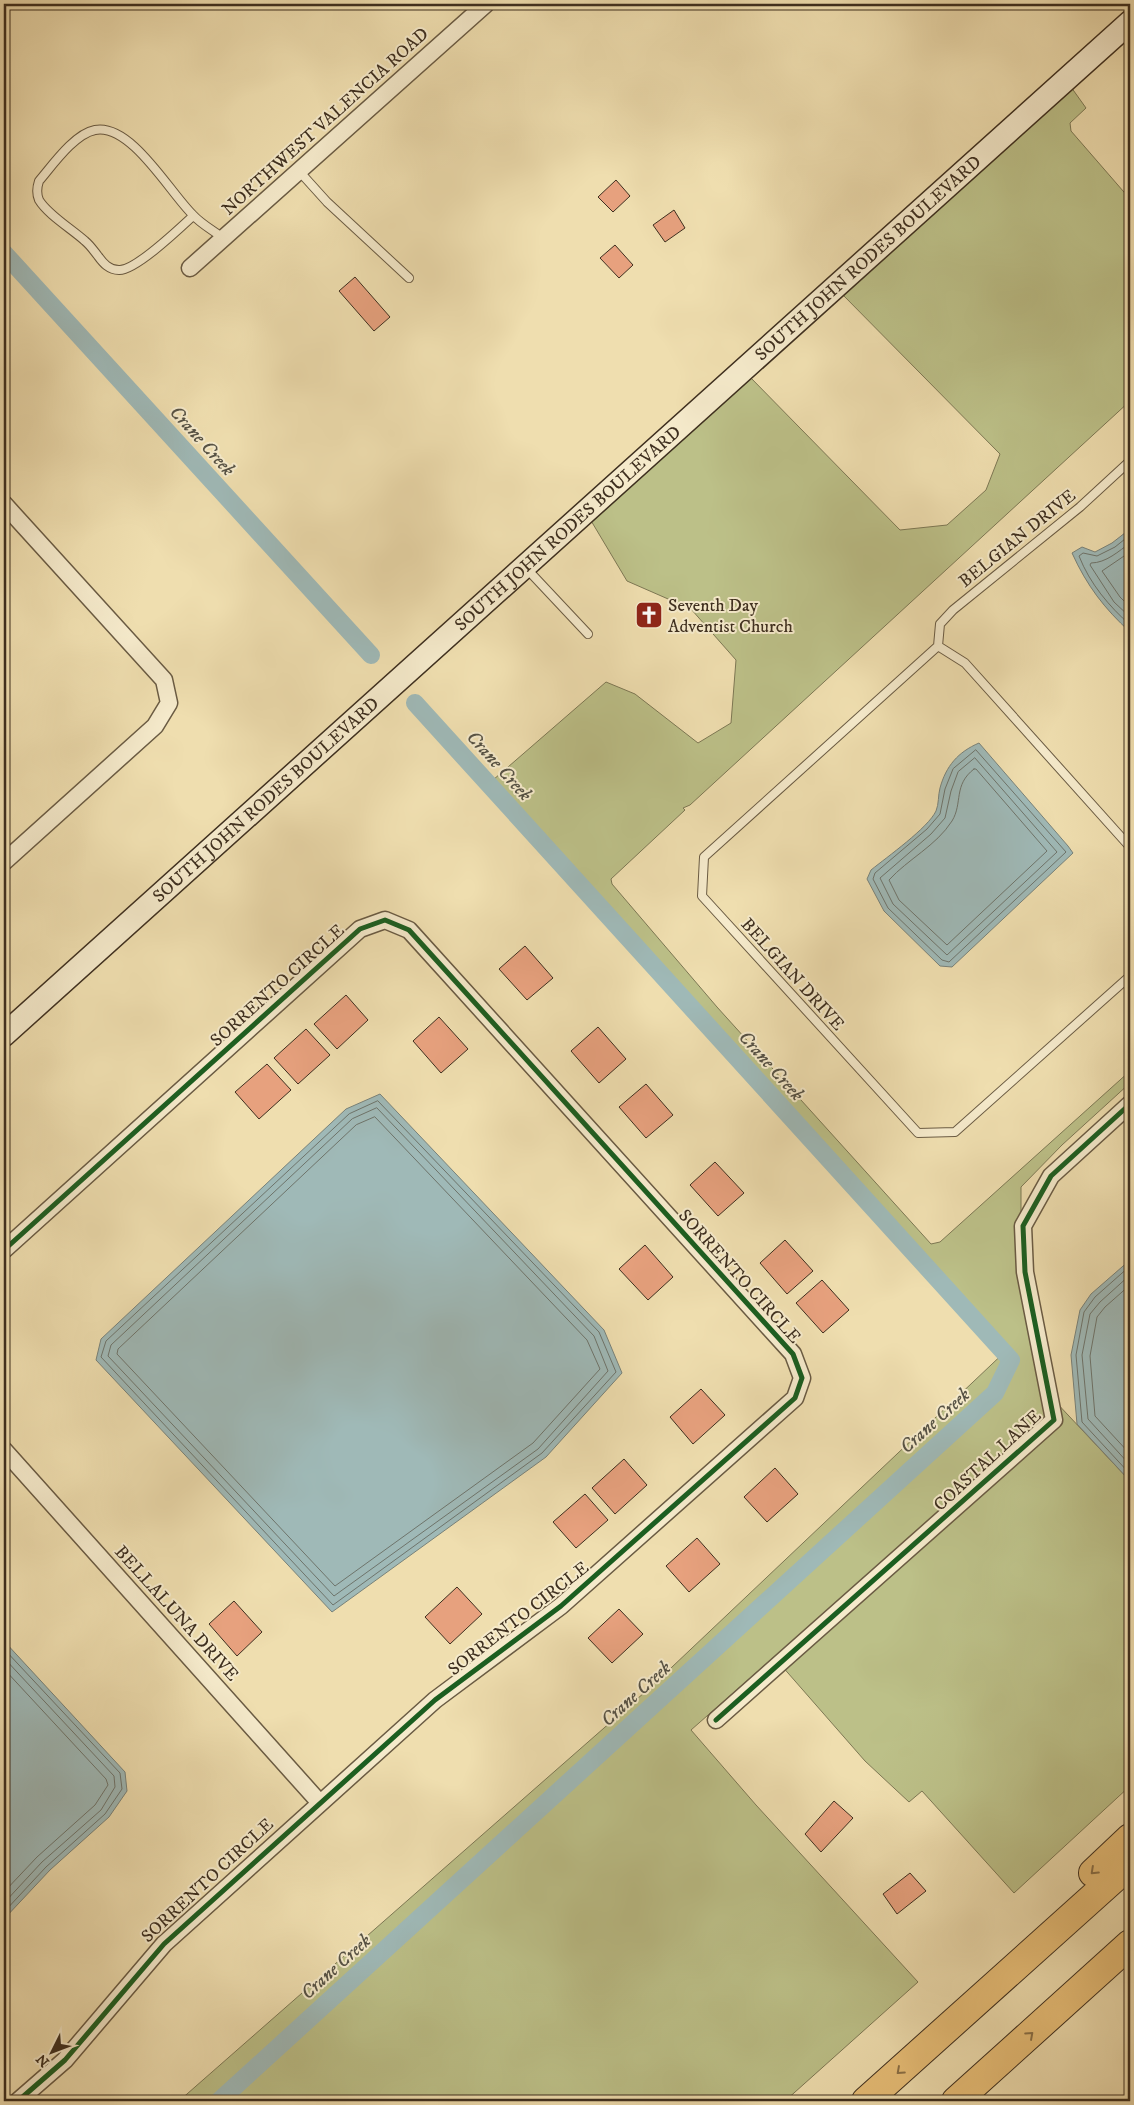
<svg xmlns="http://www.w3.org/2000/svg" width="1134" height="2105" viewBox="0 0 1134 2105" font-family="'IM FELL DW Pica',serif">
<rect width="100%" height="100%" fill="#efdeaf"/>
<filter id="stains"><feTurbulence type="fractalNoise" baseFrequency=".004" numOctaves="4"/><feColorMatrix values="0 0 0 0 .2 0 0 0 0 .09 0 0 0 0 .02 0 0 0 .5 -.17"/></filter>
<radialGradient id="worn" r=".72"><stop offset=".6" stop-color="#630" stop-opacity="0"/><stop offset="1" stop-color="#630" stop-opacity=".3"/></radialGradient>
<!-- green -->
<path fill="#bcc088" stroke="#7d7854" d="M1071 87 1086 108 1070 123 1071 131 1130 199V401L690 805 683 808 685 810 611 879 612 884 717 1007 931 1244 940 1242 1130 1071V1083L1062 1145 1021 1187V1275L1053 1399 1130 1481V1786L1014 1893 922 1791 909 1802 865 1761 774 1657 691 1730 756 1805 918 1982 785 2101H179L653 1685 1010 1347 901 1241 493 780 606 682 635 694 698 743 731 723 736 660 691 609 627 581 590 519 749 376 900 530 947 525 986 490 1000 454 842 294Z"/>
<!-- water -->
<path fill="#9fb9b7" stroke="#78827a" d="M1130 529V632C1104 608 1087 586 1072 553L1082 547 1095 552 1112 543Z
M979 743 1068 846 1073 853 952 967 940 966 884 911 867 879 871 870C887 857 928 828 936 811 939 804 938 795 940 788 946 766 958 752 979 743Z
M380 1094 604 1330 622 1373 546 1457 332 1612 96 1360 101 1339 346 1109Z
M1130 1260V1481L1077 1424 1071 1355 1080 1310 1091 1294Z
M4 1641 125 1772 127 1791 109 1817 50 1870 4 1919Z"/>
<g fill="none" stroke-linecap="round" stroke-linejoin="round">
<!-- shore -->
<path stroke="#6e746b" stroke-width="1" d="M1130 535 1115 547 1097 556 1083 553 1079 556C1090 584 1109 606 1130 625
M1130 543C1119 551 1106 563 1091 563L1090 565 1114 602 1130 617
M1130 552 1102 571 1120 597 1130 607
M976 750 1066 852 949 962 942 960 888 908 873 879 875 873 927 829 940 814 945 789 953 769Z
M975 758 1057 852 947 955 893 904 880 878 931 834 945 818 951 791 958 772Z
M974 769H976L1047 851 947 945 899 900 889 880C908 859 936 846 952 821 963 803 953 785 974 769Z
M378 1101 599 1332 616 1372 542 1453 333 1605 101 1357 106 1341 349 1114Z
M377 1108 594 1336 608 1371 538 1449 334 1596 108 1356 111 1345 352 1119Z
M375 1117 587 1340 600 1369 533 1443 335 1586 117 1354 118 1349 356 1125Z
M1130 1266 1095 1297 1084 1312 1076 1355 1082 1422 1130 1474
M1130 1275 1100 1302 1090 1314 1082 1355 1088 1419 1130 1465
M1130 1285 1105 1307 1097 1317 1090 1356 1095 1416 1130 1454
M4 1649 120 1773 122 1789 105 1814 46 1867 4 1912
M4 1658 114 1776 115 1787 101 1810 42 1862 4 1903
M4 1669 106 1779 108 1785 95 1805 37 1857 4 1892"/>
<!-- canal -->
<path stroke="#9fb9b7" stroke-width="18" d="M4 253 371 655
M219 2101 995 1393 1011 1360 415 703"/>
</g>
<!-- building -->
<path fill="#e7a17e" stroke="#3e2f1f" d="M616 180 630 196 613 212 598 197Z
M674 210 685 228 665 242 653 225Z
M615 245 633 265 619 278 600 258Z
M355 277 390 317 374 331 339 291Z
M525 946 553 978 527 1000 499 969Z
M346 995 368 1020 337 1049 314 1024Z
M439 1017 468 1049 441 1073 413 1041Z
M598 1027 626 1059 599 1083 571 1051Z
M306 1029 330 1055 298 1084 274 1058Z
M267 1064 291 1090 259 1119 235 1092Z
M646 1084 673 1115 646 1138 619 1107Z
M715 1162 744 1193 718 1216 690 1185Z
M785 1240 813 1271 787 1294 760 1263Z
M645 1245 673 1277 648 1300 619 1269Z
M822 1280 849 1310 823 1333 796 1303Z
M701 1389 725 1415 693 1444 670 1417Z
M624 1459 647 1485 615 1514 592 1488Z
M775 1468 798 1494 767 1522 744 1497Z
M585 1494 608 1520 576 1548 553 1522Z
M697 1538 720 1564 689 1592 666 1566Z
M457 1587 482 1614 450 1644 425 1617Z
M234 1601 262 1632 237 1656 209 1624Z
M619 1609 643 1634 612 1663 588 1638Z
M834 1801 853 1818 821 1852 805 1834Z
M910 1873 926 1891 897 1914 883 1894Z"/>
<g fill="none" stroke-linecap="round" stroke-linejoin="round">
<!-- lane casing -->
<g stroke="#6a5b43" stroke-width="10">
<path id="lane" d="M299 171 327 202 409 278
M193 216C180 228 135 271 119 270 109 270 103 263 98 256 94 251 90 245 85 241 72 229 48 215 39 200 36 193 37 187 39 181 52 166 74 134 95 130 131 123 170 193 193 215 201 224 214 231 223 238
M526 568 588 634
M938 646 940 624 953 610 1080 507 1130 461
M1130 847 965 663 938 646 704 857 702 896 918 1133 955 1132 1130 976"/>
</g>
<!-- street casing -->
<g stroke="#6a5b43" stroke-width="19">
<path id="street" d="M190 268 486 4
M4 504 164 680 169 703 155 726 4 862
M4 1250 360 929 385 920 409 930 793 1354 802 1378 795 1398 561 1606 435 1700 164 1944 65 2060 18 2101
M4 1450 320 1803
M716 1720 1054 1420 1025 1272 1023 1226 1051 1176 1130 1104"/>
</g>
<!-- secondary casing -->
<g stroke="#3e2f1f" stroke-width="25">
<g id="secondary">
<path id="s1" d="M4 1035 1130 22"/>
</g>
</g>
<!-- highway casing -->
<g stroke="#3e2f1f" stroke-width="30">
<path id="highway" d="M1093 1873 1130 1838
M866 2101 1130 1864
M956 2101 1130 1944"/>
</g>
<!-- lane -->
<use href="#lane" stroke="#f5eacb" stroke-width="8"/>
<!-- street -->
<use href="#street" stroke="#f5eacb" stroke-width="16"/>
<!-- secondary -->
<use href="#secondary" stroke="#f5eacb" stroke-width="22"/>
<!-- highway -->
<use href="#highway" stroke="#e8bf78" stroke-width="28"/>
<!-- cycleway casing -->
<g stroke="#f5eacb" stroke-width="8">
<path id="cycleway" d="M4 1250 360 929 385 920 409 930 793 1354 802 1378 795 1398 561 1606 435 1700 164 1944 65 2060 18 2101
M716 1720 1054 1420 1025 1272 1023 1226 1051 1176 1130 1104"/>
</g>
<!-- cycleway -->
<use href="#cycleway" stroke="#1b5e20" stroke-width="5"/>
</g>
<!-- one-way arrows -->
<defs><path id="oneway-chevron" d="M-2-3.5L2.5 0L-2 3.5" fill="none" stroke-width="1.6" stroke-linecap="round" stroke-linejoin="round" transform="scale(1.25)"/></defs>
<g stroke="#8a7047">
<use href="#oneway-chevron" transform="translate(1094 1871) rotate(137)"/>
<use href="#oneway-chevron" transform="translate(1030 2035) rotate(-42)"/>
<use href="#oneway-chevron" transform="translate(900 2071) rotate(138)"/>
</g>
<!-- icons -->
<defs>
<g id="church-square" transform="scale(1.4375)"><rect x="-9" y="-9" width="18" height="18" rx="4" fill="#8f2418" stroke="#f5eacb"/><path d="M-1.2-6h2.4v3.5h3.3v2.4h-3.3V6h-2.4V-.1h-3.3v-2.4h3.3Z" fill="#fff"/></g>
</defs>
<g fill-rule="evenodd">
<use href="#church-square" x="649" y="615"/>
</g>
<g text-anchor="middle" stroke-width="4" stroke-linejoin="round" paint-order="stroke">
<!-- street labels -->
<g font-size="18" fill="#3e2f1f" stroke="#f5eacb">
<text transform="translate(325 121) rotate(-42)" y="6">NORTHWEST VALENCIA ROAD</text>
<text dy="6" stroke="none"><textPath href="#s1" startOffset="1162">SOUTH JOHN RODES BOULEVARD</textPath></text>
<text dy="6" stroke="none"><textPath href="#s1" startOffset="758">SOUTH JOHN RODES BOULEVARD</textPath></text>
<text transform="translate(1017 538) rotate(-39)" y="6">BELGIAN DRIVE</text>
<text dy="6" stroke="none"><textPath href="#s1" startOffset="352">SOUTH JOHN RODES BOULEVARD</textPath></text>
<text transform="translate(793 974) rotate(48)" y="6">BELGIAN DRIVE</text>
<text transform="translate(277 985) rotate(-42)" y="6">SORRENTO CIRCLE</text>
<text transform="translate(740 1276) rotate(48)" y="6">SORRENTO CIRCLE</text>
<text transform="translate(987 1460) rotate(-43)" y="6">COASTAL LANE</text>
<text transform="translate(177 1613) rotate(48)" y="6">BELLALUNA DRIVE</text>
<text transform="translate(518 1618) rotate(-38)" y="6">SORRENTO CIRCLE</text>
<text transform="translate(207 1880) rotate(-43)" y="6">SORRENTO CIRCLE</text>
</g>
<!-- poi labels -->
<g font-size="18" fill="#3e2f1f" stroke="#f5eacb" text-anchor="start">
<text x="668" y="611">Seventh Day<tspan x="668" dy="21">Adventist Church</tspan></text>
</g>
<!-- water labels -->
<g font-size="19" font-style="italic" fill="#565245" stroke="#f5eacb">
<text transform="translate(203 440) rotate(48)" y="7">Crane Creek</text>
<text transform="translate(500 765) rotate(48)" y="7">Crane Creek</text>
<text transform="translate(772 1065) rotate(48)" y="7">Crane Creek</text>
<text transform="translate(934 1420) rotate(-42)" y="7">Crane Creek</text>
<text transform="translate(635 1693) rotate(-42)" y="7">Crane Creek</text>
<text transform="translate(335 1966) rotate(-42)" y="7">Crane Creek</text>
</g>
</g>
<!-- margin -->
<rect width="1134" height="2105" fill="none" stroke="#efdeaf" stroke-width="20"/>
<rect x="5" y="5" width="1124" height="2095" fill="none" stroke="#3e2f1f" stroke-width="2.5"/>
<rect x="10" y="10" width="1114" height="2085" fill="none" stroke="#3e2f1f"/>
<!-- north arrow -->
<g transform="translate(52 2052) rotate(228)" stroke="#f5eacb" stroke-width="4" paint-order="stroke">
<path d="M0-4L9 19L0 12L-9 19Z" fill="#3e2f1f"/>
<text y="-8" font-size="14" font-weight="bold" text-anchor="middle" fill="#3e2f1f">N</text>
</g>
<rect width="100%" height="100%" filter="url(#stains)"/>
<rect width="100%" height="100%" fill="url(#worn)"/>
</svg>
